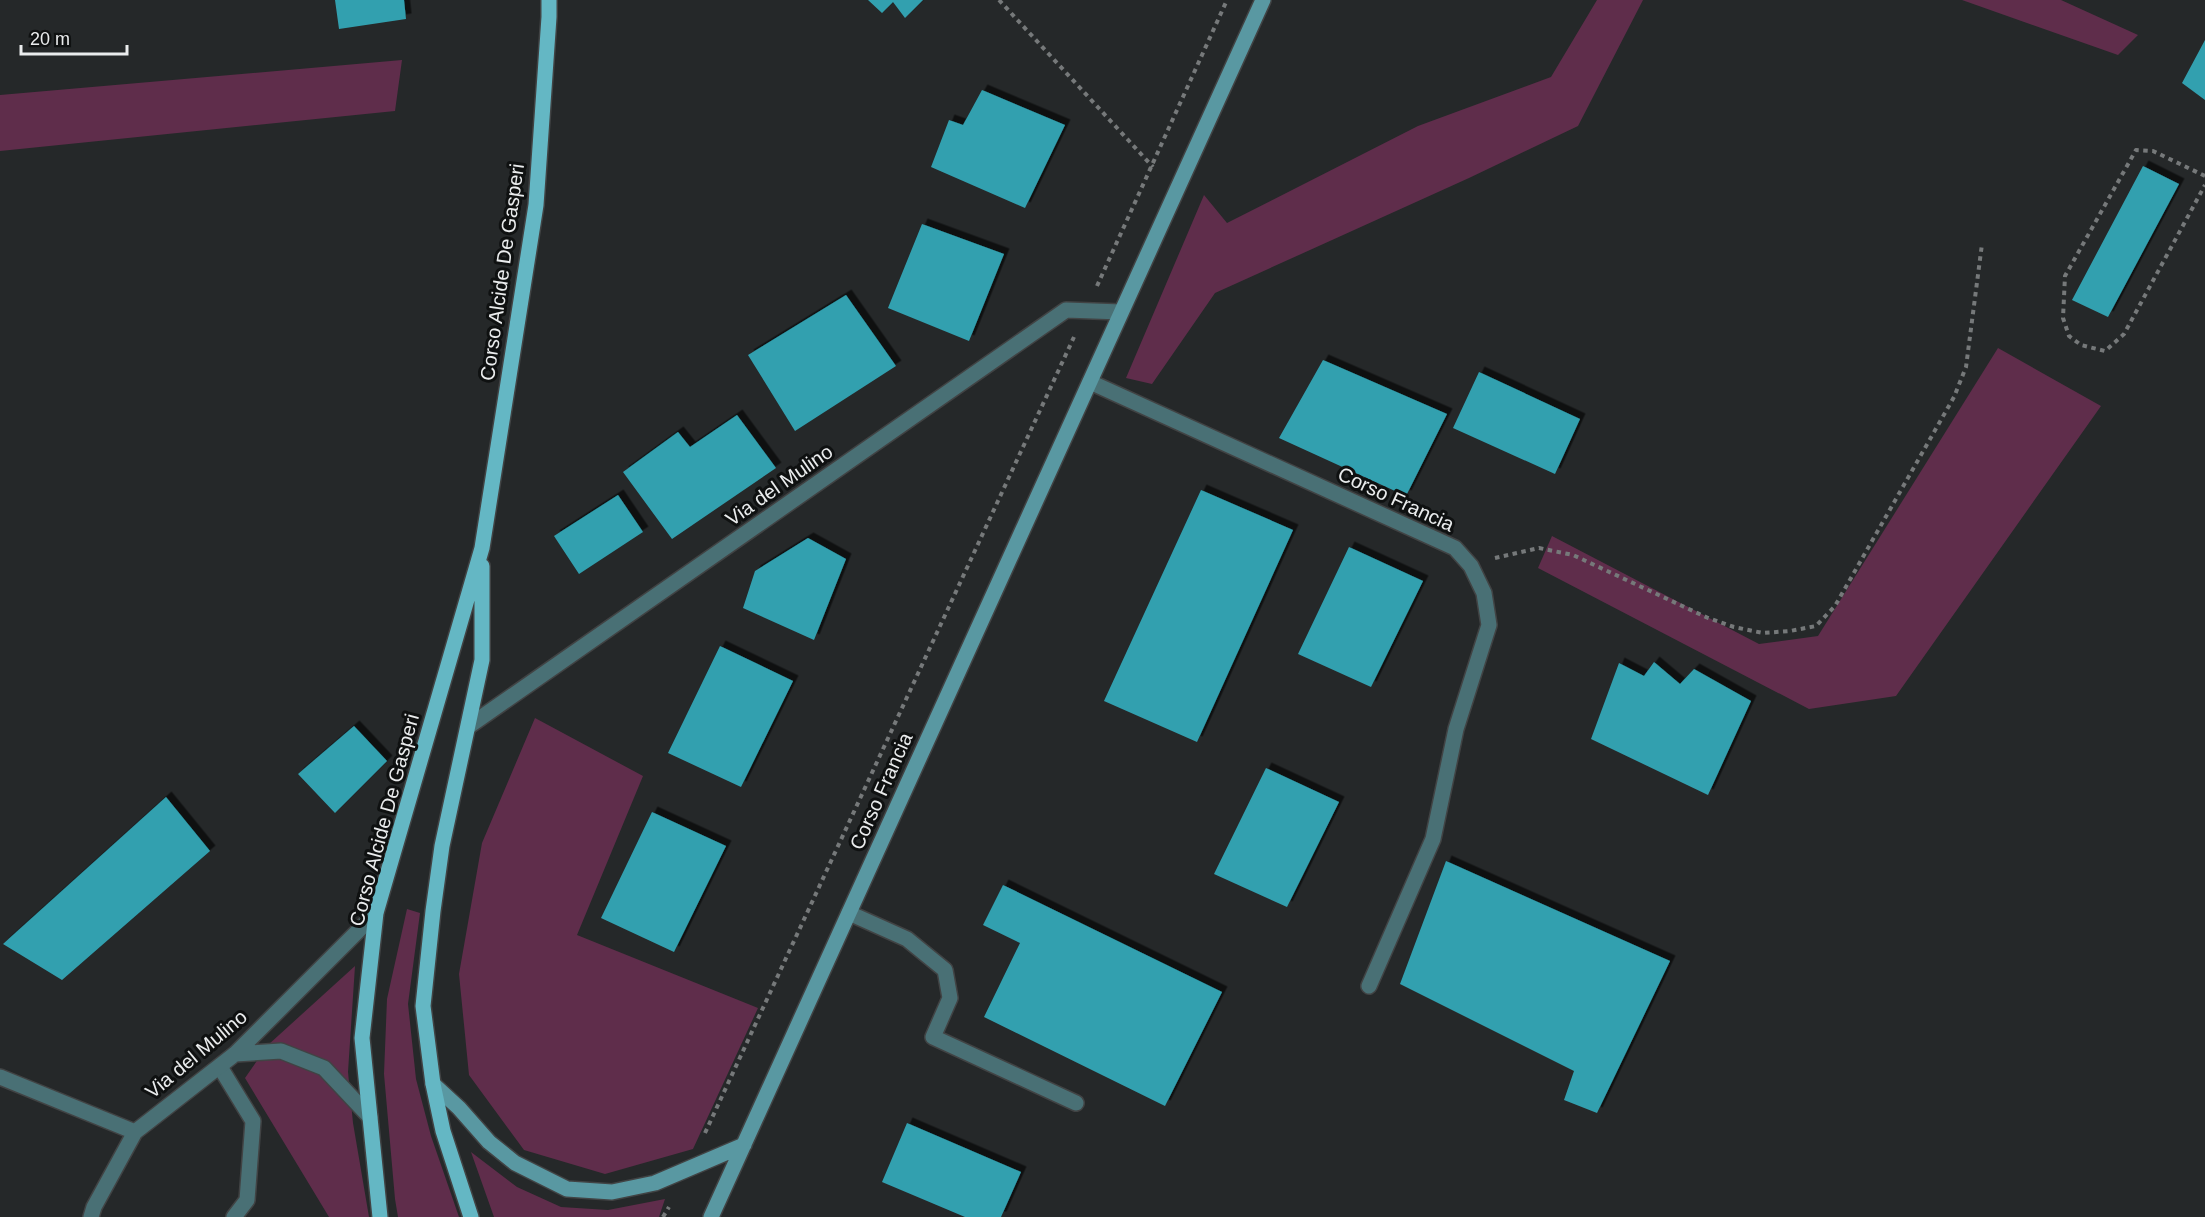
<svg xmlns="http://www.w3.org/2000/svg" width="2205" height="1217" viewBox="0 0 2205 1217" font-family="Arial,sans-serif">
<defs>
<filter id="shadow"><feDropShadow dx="5.5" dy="-5.5" stdDeviation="0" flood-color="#0009"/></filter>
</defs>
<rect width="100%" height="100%" fill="#252829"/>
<!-- green -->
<path fill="#5f2d4b" d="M1597 0H1643L1578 126 1469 178 1215 293 1152 384 1126 378 1204 195 1227 223 1418 126 1551 77Z
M1962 0H2061L2138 35 2118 55Z
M402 60 395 111 0 151V95Z
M1998 348 2101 406 1896 696 1809 709 1538 568 1552 536 1759 644 1818 636Z
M535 718 643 776 577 935 758 1008 693 1149 605 1174 524 1150 469 1075 459 974 482 843Z
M407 909 420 913 408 1004 416 1079 431 1136 459 1217H398L395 1199 384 1074 387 999Z
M355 966 348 1072 353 1123 369 1217H329L245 1078 268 1045Z
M471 1152 517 1187 561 1207 608 1210 665 1199 659 1217H494Z"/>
<!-- building -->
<path fill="#32a0af" filter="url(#shadow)" d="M335 0H404L406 19 339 29Z
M868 0H923L905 18 893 2 882 13Z
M2205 40V100L2182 83Z
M982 90 1065 125 1025 208 931 167 949 120 963 125Z
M2143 166 2179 184 2108 317 2072 300Z
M922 224 1004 254 969 341 888 308Z
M846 295 896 366 795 431 748 355Z
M1323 360 1447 414 1406 496 1279 438Z
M1479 372 1580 419 1555 474 1453 428Z
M737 415 776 468 672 539 623 472 678 432 690 447Z
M1201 490 1293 530 1197 742 1104 701Z
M618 495 643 532 579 574 554 536Z
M808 538 846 559 814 640 743 608 755 571Z
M1349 547 1423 581 1371 687 1298 654Z
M720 646 793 681 741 787 668 753Z
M1654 662 1680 684 1694 669 1751 701 1708 795 1591 739 1619 663 1644 676Z
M354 726 387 761 335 813 298 774Z
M1266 768 1339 802 1287 907 1214 874Z
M166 797 210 851 62 980 3 944Z
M652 812 726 846 674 952 601 918Z
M1446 861 1670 961 1597 1113 1564 1100 1574 1071 1400 984Z
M1003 885 1222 992 1165 1106 984 1017 1020 943 983 925Z
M907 1123 1021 1172 1001 1217H965L882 1182Z"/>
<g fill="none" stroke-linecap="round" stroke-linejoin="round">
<!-- lane casing -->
<g stroke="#414344" stroke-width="18">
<path id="lane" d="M849 913 907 939 945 970 950 998 933 1037 1076 1103
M220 1067 253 1121 247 1200 234 1217"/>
</g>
<!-- street casing -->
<g stroke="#414344" stroke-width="18">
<path id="street" d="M1090 382 1455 548 1471 566 1484 593 1489 625 1456 729 1433 839 1369 986
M469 726 1066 310 1121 312
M235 1054 281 1051 324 1068 370 1117
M0 1077 135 1132
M91 1217 94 1207 135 1132 235 1054 376 913"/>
</g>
<!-- secondary casing -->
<g stroke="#414344" stroke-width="18">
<path id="secondary" d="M433 1084 459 1108 489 1142 515 1163 567 1189 612 1192 655 1183 744 1145
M711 1217 1263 0"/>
</g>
<!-- primary casing -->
<g stroke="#414344" stroke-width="18">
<path id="primary" d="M380 1217 362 1038 376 913 482 548 536 205 549 17V0
M471 1217 443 1131 433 1084 423 1006 433 911 442 846 482 660V566"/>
</g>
<!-- path -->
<path stroke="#76797a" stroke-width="4" stroke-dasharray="4.5 4.5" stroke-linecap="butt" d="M999 0 1153 167
M2205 176 2153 151 2136 150 2065 276 2063 318 2069 336 2081 345 2105 351 2124 334 2205 185
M1097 286 1227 0
M1495 558 1539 548 1573 555 1708 618 1734 627 1763 633 1790 631 1816 626 1835 606 1954 397 1966 367 1982 244
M705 1133 1074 337
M663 1217 669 1207"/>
<!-- lane -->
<use href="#lane" stroke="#497075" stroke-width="15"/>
<!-- street -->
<use href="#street" stroke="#497075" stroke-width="15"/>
<!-- secondary -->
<use href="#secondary" stroke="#5998a2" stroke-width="15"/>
<!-- primary -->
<use href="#primary" stroke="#64b7c4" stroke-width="15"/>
</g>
<g text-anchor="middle" stroke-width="6" stroke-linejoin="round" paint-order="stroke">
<!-- street labels -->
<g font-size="20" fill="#eaeced" stroke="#0f1111">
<text transform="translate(502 272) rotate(-82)" y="7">Corso Alcide De Gasperi</text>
<text transform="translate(779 485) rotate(-35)" y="7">Via del Mulino</text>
<text transform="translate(1396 499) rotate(25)" y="7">Corso Francia</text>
<text transform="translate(881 791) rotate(-66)" y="7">Corso Francia</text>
<text transform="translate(384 820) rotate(-75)" y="7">Corso Alcide De Gasperi</text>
<text transform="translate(196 1054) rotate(-40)" y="7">Via del Mulino</text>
</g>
</g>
<!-- scale -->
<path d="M21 45v9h106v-9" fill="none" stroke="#eaeced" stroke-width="3"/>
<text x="30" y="45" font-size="18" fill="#eaeced" stroke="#0f1111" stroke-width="4.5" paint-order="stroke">20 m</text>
</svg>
